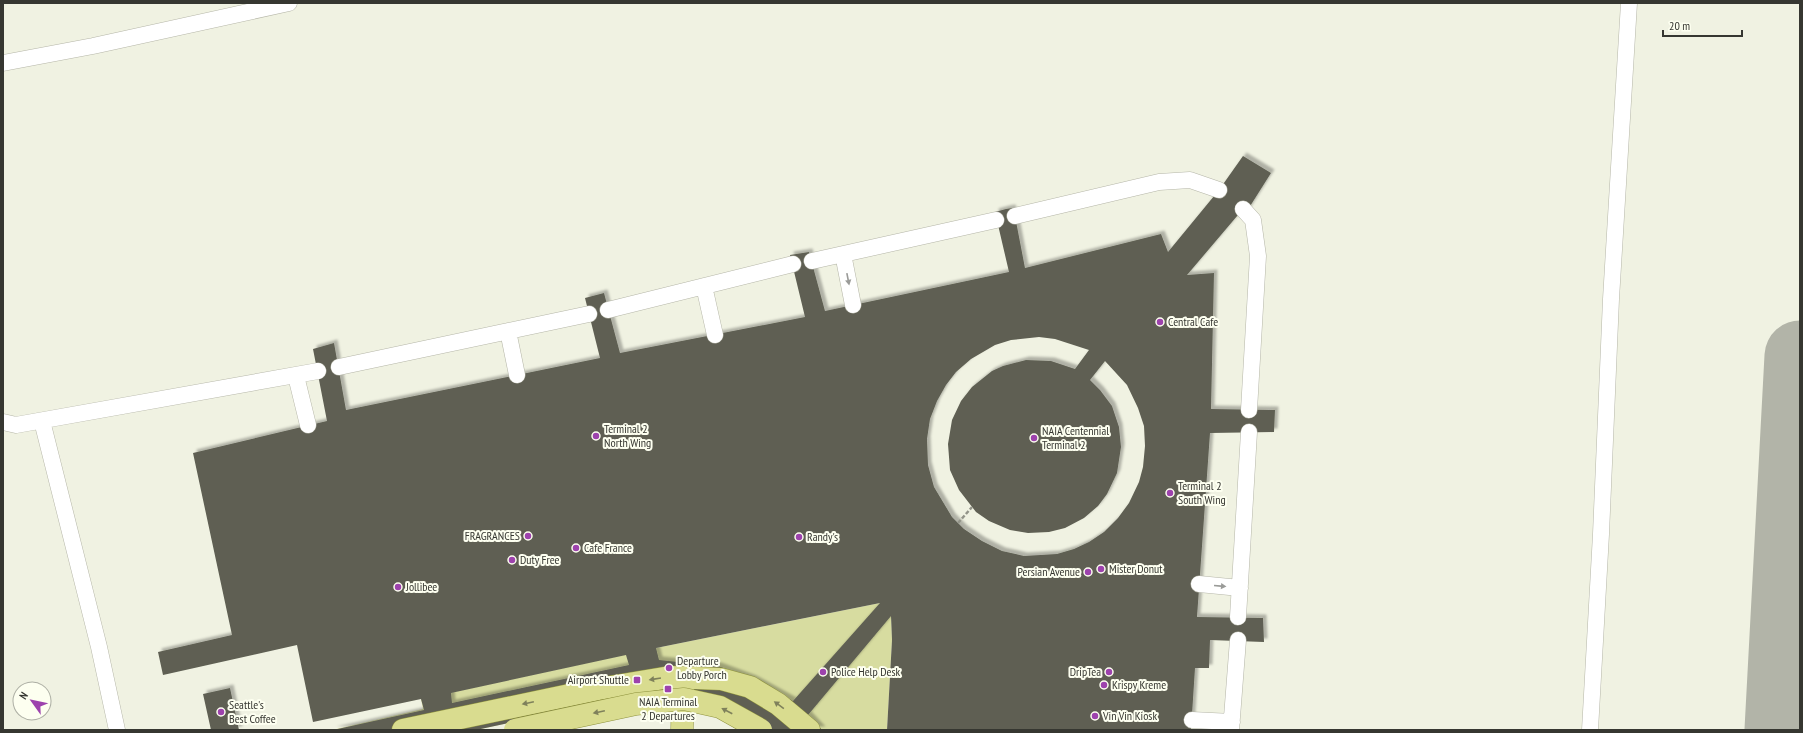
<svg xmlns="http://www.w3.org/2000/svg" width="1803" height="733" viewBox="0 0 1803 733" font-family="'PT Sans Narrow',sans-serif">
<defs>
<filter id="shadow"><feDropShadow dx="3.5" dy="-3.5" stdDeviation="1" flood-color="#0004"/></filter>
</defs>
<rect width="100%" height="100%" fill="#f0f2e2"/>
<!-- green -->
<path fill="#d7dca0" d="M880 603 891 616 892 640 887 730H768L729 706 536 717 476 730H332L423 709 421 699 656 648Z"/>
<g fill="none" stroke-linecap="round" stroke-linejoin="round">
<!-- taxiway -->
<path stroke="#b2b4a8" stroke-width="71" d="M1780 730 1800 356"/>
</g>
<!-- building -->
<path fill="#5e5f52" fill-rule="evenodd" filter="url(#shadow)" d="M1243 156 1271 173 1247 211 1243 209 1187 275 1214 273 1211 409 1275 410 1274 432 1210 433 1197 617 1263 618 1264 642 1210 640 1209 668H1195L1191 730H887L892 640 891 616 808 715 822 730H768L729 706 536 717 476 730H333L424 710 421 699 313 722 297 645 163 675 158 652 232 635 193 453 327 421 313 349 334 343 346 410 600 358 585 298 604 293 620 353 805 317 790 255 809 252 825 311 1009 272 995 212 1006 209 1012 208 1015 216 1025 268 1161 234 1168 252 1219 190ZM1039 337 1055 339 1089 350 1075 369 1051 361 1026 360 1003 366 992 371 972 387 961 401 952 420 948 444 950 470 959 490 976 512 989 521 1010 530 1028 533 1049 532 1065 528 1084 518 1098 506 1107 494 1117 473 1121 447 1119 427 1112 406 1100 390 1090 380 1105 361 1127 385 1138 408 1144 426 1145 446 1143 467 1139 482 1129 503 1118 518 1104 532 1089 542 1074 549 1057 554 1024 556 1002 551 982 541 964 529 952 517 934 487 928 465 927 439 930 419 937 401 946 385 956 372 971 359 995 345 1011 340ZM880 603 793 701 753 679 718 666 659 660 656 648ZM626 655 629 665 452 703 451 693Z
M230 688 239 730H211L203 694Z"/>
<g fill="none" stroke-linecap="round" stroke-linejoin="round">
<!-- service casing -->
<g stroke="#b5b6a8" stroke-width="17">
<path id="service" d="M3 63 93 46 289 3
M1243 209 1253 220 1258 256 1249 410
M1015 216 1159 182 1190 180 1219 190
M843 254 853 305
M812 261 996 220
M704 286 715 335
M608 310 793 264
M508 331 517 375
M339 367 589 314
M296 376 308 425
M42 421 99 647 117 730
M3 422 16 425 318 371
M1199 584 1240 588
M1238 617 1249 432
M1192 720 1232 722
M1231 730 1238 640
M1590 730 1601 534 1611 299 1629 3"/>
</g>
<!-- primary casing -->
<g stroke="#8f933e" stroke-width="23">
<path id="primary" d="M403 730 598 689 670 677 721 679 750 687 778 704 809 730
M682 730 683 681"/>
</g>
<!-- path -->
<path stroke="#939489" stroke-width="2.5" stroke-dasharray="4 2" stroke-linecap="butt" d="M958 523 972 507"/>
<!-- service -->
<use href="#service" stroke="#fff" stroke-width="16"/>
<!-- primary -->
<use href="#primary" stroke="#d9dc8f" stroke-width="22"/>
<!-- primary-bridge casing -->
<g stroke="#8f933e" stroke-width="23" stroke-linecap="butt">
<path id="primary-bridge" d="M515 730 636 704 684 699 720 707 761 730"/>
</g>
<!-- primary-bridge -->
<use href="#primary-bridge" stroke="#d9dc8f" stroke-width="22"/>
</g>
<!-- one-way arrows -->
<defs><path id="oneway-solid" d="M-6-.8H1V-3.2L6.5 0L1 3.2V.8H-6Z"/></defs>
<g fill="#9a9b98">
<use href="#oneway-solid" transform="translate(848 279) rotate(79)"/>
<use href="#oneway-solid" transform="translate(1220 586) rotate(5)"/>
</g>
<g fill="#7f815b">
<use href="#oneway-solid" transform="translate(655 679) rotate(171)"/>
<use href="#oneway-solid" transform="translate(528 703) rotate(168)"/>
<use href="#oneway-solid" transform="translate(779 705) rotate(-144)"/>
<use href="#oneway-solid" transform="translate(727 711) rotate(-152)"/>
<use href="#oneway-solid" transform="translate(599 712) rotate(168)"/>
</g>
<!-- markers -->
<g fill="#9d42ad" stroke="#fdfff0" stroke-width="1.5">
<circle cx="1160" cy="322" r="4"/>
<circle cx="596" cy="436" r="4"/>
<circle cx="1034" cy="438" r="4"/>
<circle cx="1170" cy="493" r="4"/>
<circle cx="528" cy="536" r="4"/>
<circle cx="799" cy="537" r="4"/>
<circle cx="576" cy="548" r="4"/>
<circle cx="512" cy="560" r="4"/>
<circle cx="1101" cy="569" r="4"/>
<circle cx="1088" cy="572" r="4"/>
<circle cx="398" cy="587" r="4"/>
<circle cx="669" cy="668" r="4"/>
<circle cx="823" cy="672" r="4"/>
<circle cx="1109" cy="672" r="4"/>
<rect x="633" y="676" width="8" height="8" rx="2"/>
<circle cx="1104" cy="685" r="4"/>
<rect x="664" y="685" width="8" height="8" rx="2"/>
<circle cx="221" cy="712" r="4"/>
<circle cx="1095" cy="716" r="4"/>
</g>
<g text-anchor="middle" stroke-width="4" stroke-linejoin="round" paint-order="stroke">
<!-- poi labels -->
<g font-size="12" fill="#363731" stroke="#fdfff0" text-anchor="start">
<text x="1168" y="326">Central Cafe</text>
<text x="604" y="433">Terminal 2<tspan x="604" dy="14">North Wing</tspan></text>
<text x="1042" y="435">NAIA Centennial<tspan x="1042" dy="14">Terminal 2</tspan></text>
<text x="1178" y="490">Terminal 2<tspan x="1178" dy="14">South Wing</tspan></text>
<text x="520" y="540" text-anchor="end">FRAGRANCES</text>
<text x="807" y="541">Randy's</text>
<text x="584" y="552">Cafe France</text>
<text x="520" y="564">Duty Free</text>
<text x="1109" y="573">Mister Donut</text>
<text x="1080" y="576" text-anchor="end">Persian Avenue</text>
<text x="406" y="591">Jollibee</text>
<text x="677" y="665">Departure<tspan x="677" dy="14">Lobby Porch</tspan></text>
<text x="831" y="676">Police Help Desk</text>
<text x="1101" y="676" text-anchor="end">DripTea</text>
<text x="629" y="684" text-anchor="end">Airport Shuttle</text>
<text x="1112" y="689">Krispy Kreme</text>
<text x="668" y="706" text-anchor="middle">NAIA Terminal<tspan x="668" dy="14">2 Departures</tspan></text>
<text x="229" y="709">Seattle's<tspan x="229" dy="14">Best Coffee</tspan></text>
<text x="1103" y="720">Vin Vin Kiosk</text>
</g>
</g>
<!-- border -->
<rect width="1803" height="733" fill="none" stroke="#363731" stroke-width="8"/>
<!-- north arrow -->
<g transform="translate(32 701) rotate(303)"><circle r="19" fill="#fdfff0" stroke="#adafa4"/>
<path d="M0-3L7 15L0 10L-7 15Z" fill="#9d42ad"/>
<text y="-6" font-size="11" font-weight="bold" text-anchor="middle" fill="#363731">N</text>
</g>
<!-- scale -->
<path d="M1663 30v6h79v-6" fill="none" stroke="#363731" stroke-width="2"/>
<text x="1669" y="30" font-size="12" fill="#363731" stroke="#fdfff0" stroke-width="3" paint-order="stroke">20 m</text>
</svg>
